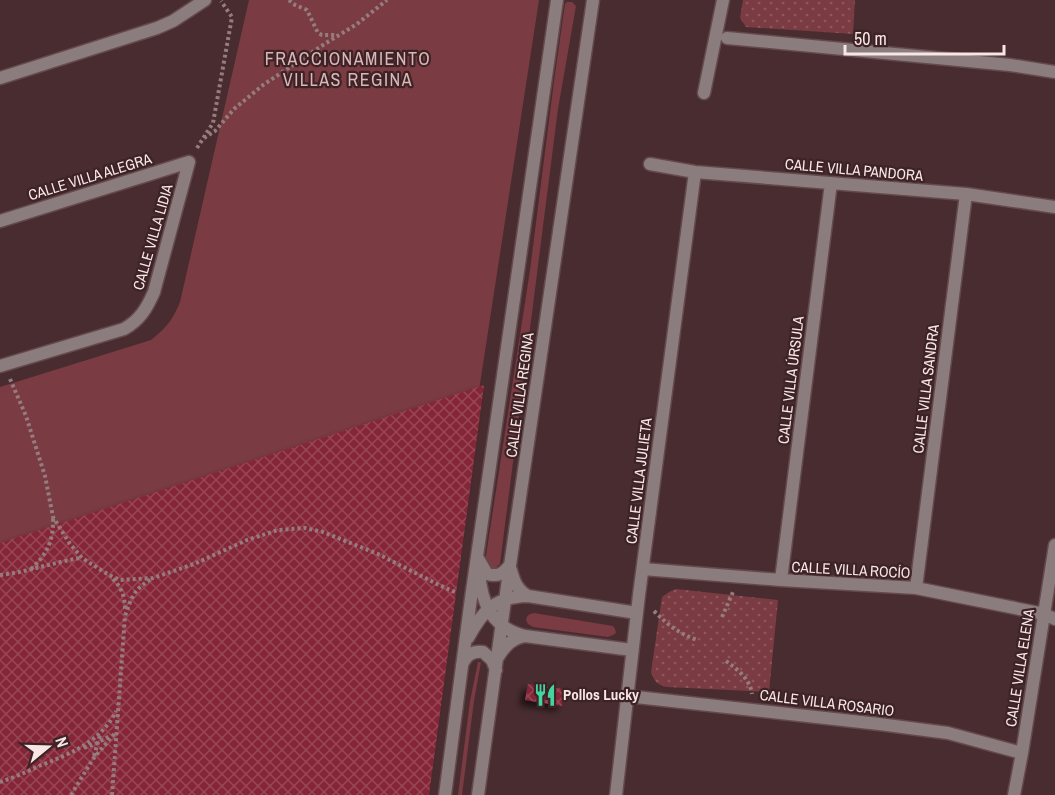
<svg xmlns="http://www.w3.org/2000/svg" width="1055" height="795" viewBox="0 0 1055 795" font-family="'Archivo Narrow',sans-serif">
<defs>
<pattern id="park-dots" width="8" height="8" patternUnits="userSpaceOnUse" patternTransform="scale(1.5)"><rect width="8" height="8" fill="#7a3b42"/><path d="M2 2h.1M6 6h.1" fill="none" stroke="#8e575d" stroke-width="1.8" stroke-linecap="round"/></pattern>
<pattern id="building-cross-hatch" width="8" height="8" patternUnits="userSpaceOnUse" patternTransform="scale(1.5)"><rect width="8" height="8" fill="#852737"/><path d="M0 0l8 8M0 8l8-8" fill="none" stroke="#974654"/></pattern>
<filter id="shadow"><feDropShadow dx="-5.5" dy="5.5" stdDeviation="3" flood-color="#0009"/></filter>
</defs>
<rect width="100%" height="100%" fill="#482c2f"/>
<!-- green -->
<path fill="#7a3b42" d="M249 0H539L478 397 0 795V387L151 340C167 327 172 321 180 302Z
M567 2H572L576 6 558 109 500 564 494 569H490L485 562 530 270 554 81 565 4Z
M534 613 613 626 615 629 616 633 613 635 608 637 533 627 528 624 526 620C527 615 529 614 534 613Z
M478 662H481L474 701 462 795H458L470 701Z"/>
<!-- park -->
<path fill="url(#park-dots)" d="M743 0H855L853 34 746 27 740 18Z
M676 589 778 600 769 692 667 687C657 685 654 681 651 672L662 597 669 592Z"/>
<!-- building -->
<path fill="url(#building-cross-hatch)" filter="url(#shadow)" d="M484 385 429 795H0V543Z
M528 684 564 689 562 706 525 700Z"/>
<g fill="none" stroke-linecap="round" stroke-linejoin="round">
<!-- minor casing -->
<g stroke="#644a4c" stroke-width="15">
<path id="minor" d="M727 38 1010 65 1055 72
M0 78 157 28 173 21 205 0
M704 93 723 0
M650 164 695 172 966 194 1055 207
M0 221 189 162
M0 366 124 329C140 320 147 308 154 292L189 162
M479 560 487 574C498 577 503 574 510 565
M643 569 781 580 916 588 1044 614 1055 619
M511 570C514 581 517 590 528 596L637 613
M479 571C481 603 492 628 525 636
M781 580 831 183
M916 588 966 194
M468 638C483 610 495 597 528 596
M498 657C505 646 512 638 525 636L632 650
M462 665C466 655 472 651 483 652L492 660 496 670
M627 696 879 724 948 733 1022 753
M445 795 471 598 557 0
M478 795 507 586 593 0
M616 795 639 595 695 172
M1014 795 1022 753 1055 545"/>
</g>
<!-- path -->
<path stroke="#957d7f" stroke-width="4" stroke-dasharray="3 3" stroke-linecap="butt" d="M289 0 293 4 307 10 318 33 322 35H336
M204 138 215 131 234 109 263 85 323 45 357 24 387 0
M197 148 213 123 232 17 221 1
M10 379 26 416 45 476 53 517 70 544 82 558 109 575 120 580 153 578 194 564 247 540 278 530 305 528 323 532 378 554 439 585 457 593
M31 569C47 555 54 539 53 518
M0 575C28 572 54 562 81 558
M113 579C122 588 125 597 125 610
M654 611C668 625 678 633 697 640
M722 617 733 592
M726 661C738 670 750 679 752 694
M84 748 97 743 110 736
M94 756 100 735
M0 782C13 778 26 772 39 766 70 754 101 742 116 711
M71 795 93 759 115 733
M112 795 125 616C132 596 134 589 153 578"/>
<!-- minor -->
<use href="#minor" stroke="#8b7c7d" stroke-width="12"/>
</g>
<!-- icons -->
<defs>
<g id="restaurant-bare" transform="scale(1.8)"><path d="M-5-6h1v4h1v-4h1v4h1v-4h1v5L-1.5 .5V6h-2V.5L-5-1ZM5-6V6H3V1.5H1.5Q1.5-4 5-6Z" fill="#44d49f" stroke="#3d2325" stroke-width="2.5" paint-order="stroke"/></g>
</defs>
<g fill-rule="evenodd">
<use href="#restaurant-bare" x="545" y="695"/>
</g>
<g text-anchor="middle" stroke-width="4.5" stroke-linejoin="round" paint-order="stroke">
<!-- street labels -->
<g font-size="15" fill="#f8e6e6" stroke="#3d2325">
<text transform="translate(854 170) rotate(5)" y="5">CALLE VILLA PANDORA</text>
<text transform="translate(90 177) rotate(-17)" y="5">CALLE VILLA ALEGRA</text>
<text transform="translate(153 237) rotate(-74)" y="5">CALLE VILLA LIDIA</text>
<text transform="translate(791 380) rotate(-83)" y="5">CALLE VILLA ÚRSULA</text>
<text transform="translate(926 389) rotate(-83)" y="5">CALLE VILLA SANDRA</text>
<text transform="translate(520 395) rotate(-82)" y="5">CALLE VILLA REGINA</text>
<text transform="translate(639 481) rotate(-83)" y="5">CALLE VILLA JULIETA</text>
<text transform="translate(851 570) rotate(3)" y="5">CALLE VILLA ROCÍO</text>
<text transform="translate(1020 668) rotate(-81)" y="5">CALLE VILLA ELENA</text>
<text transform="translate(827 703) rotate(7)" y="5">CALLE VILLA ROSARIO</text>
</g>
<!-- poi labels -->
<g font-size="15" font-weight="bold" fill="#f8e6e6" stroke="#3d2325" text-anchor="start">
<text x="563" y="700">Pollos Lucky</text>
</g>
<!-- quarter labels -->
<g font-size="18" letter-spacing="1.5" fill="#d9b6b8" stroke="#3d2325">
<text x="348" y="65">FRACCIONAMIENTO<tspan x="348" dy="21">VILLAS REGINA</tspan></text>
</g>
</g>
<!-- north arrow -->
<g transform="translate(48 747) rotate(71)" stroke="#3d2325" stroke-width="4.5" paint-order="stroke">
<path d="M0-4.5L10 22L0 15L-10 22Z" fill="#f8e6e6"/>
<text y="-9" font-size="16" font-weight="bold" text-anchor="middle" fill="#f8e6e6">N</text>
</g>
<!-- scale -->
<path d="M845 45v9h159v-9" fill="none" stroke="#f8e6e6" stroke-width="3"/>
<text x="854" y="45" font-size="18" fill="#f8e6e6" stroke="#3d2325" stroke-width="4.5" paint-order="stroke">50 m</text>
</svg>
